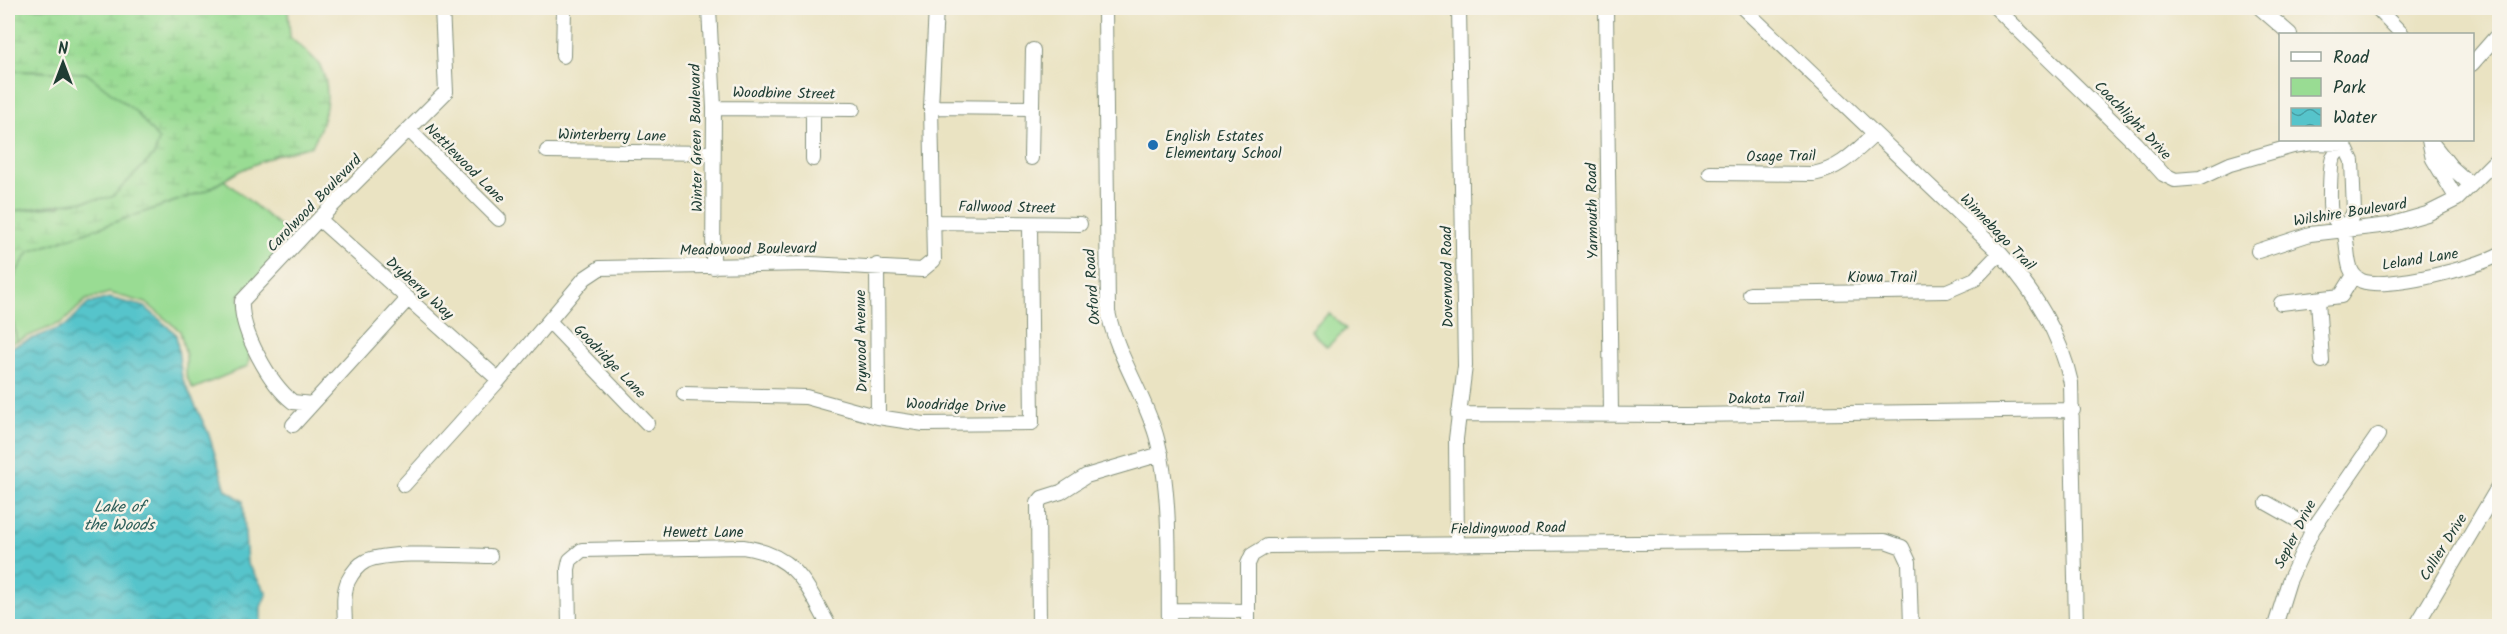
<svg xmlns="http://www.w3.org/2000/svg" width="2507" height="634" viewBox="0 0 2507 634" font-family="Kalam,sans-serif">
<defs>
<pattern id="wetland-marsh" width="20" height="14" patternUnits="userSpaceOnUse" patternTransform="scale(1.5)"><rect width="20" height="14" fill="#99dc93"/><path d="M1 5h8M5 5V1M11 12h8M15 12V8" fill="none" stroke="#83be7f"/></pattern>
<pattern id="water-waves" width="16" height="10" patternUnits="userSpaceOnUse" patternTransform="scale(1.5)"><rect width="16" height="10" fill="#56c4cb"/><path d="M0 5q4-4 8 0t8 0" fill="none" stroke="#47a0a6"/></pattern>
</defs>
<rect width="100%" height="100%" fill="#f7f3e8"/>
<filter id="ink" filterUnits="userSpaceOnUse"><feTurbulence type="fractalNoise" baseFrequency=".0167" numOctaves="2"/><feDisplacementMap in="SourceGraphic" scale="12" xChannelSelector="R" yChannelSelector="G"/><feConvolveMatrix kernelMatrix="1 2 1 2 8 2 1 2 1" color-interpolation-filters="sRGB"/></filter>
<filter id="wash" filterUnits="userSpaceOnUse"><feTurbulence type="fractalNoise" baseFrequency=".008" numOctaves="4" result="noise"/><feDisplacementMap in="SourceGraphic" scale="24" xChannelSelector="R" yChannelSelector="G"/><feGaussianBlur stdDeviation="1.35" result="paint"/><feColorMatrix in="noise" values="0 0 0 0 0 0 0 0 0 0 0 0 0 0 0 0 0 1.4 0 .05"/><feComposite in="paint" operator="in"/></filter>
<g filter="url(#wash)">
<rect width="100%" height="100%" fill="#eae3c2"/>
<!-- wetland -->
<path fill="url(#wetland-marsh)" stroke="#5c8c64" stroke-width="1.5" d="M8 8H288L290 37C298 46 316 57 321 68 334 94 324 123 312 146L276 155 239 171 208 190 29 252 8 295V227L13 211 61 206 46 72 14 71 8 65Z
M8 300 17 341 8 343Z"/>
<!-- park -->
<path fill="#99dc93" stroke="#5c8c64" stroke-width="1.5" d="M8 71 86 73 136 112 159 140 154 155 112 197 13 211 8 227Z
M224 180 292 236 285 248 239 296 250 351 248 366 193 389 186 376V356L180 331 146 303 109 293 86 300 63 322 17 341C9 295 1 294 29 252L208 190Z
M1329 313 1346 329 1327 347 1311 331Z"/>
<!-- water -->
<path fill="url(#water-waves)" stroke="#3a8080" stroke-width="1.5" d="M109 298 145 307 176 334 182 378 208 432 226 490 243 501 247 564C258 576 257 582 267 593L261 607V626H8V348L65 326 88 304Z"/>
</g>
<g filter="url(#ink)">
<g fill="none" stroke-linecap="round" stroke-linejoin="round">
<!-- minor casing -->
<g stroke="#84907b" stroke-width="16">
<path id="minor" d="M709 8 714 108 713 267
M1105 8 1108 312C1117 356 1143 392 1156 435 1172 491 1168 568 1169 626
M1606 8 1611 413
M1743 8 2000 253C2034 292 2060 332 2071 383L2076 626
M1996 8 2135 143 2163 174 2175 180 2200 178 2230 164 2293 146 2313 143 2344 144 2346 140
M2260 8 2290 34
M2377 8 2402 34
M563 56 564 8
M2472 64 2500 32
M931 107 1032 108
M714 108 853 109
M409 130 499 219
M2429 140 2433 159 2457 199
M2432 143 2451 167 2471 185
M547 151 713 153
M1031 158 1033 50
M813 159V111
M1710 173 1813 174C1840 169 1855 152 1875 134
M319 219 499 380
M934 222 1080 224
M2344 230 2354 212 2352 161 2344 144C2341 148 2336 153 2333 158 2330 164 2329 206 2331 213 2333 220 2342 225 2344 232 2350 247 2343 273 2362 281 2387 290 2476 268 2500 254
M2258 251 2310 234 2389 225 2427 214 2457 199 2500 156
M877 265 878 417
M1750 294 1947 291 1975 279 2000 253
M2318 300 2322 361
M2281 303 2341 296 2354 275
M549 321 647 423
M684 394 806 397 878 417 924 424 1032 423 1030 224
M312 404 293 402C270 384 240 331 242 301L319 219 446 92 442 8
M1458 414 1687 415 2073 410
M293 425 407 300
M404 485 499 380 585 278 600 268 811 264 922 270 934 260 931 107 936 8
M2267 503 2313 529
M1457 545 1456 439 1465 366 1459 8
M1169 610 1248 611
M345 626C345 612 342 594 348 581 352 573 358 565 366 561 391 550 461 556 490 556
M569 626 568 569 570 560 582 550 743 547C796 555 806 584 829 626
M1039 626 1038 503 1042 498 1061 492 1086 476 1161 454
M1248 626V564L1252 555 1267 546 1885 541 1902 547 1909 562 1911 626
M2275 626 2289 581 2313 529 2378 435
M2416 626 2500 484"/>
</g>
<!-- minor -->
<use href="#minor" stroke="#fff" stroke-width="14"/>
</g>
</g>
<!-- markers -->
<circle fill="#1f6fb2" stroke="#f7f3e8" stroke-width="2" cx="1153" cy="145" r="6"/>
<g text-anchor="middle" stroke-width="5" stroke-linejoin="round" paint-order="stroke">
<!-- street labels -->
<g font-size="15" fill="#1f3d34" stroke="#f7f3e8">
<text transform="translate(784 93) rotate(1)" y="5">Woodbine Street</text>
<text transform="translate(2133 120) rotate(46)" y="5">Coachlight Drive</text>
<text transform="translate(612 135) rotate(1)" y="5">Winterberry Lane</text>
<text transform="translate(696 138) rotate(-91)" y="5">Winter Green Boulevard</text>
<text transform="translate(1781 156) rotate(-1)" y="5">Osage Trail</text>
<text transform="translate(465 163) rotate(45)" y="5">Nettlewood Lane</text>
<text transform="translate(314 203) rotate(-46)" y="5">Carolwood Boulevard</text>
<text transform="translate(1007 207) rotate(1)" y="5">Fallwood Street</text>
<text transform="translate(1592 211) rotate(-91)" y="5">Yarmouth Road</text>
<text transform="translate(2350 212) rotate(-9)" y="5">Wilshire Boulevard</text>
<text transform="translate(1998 232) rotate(46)" y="5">Winnebago Trail</text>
<text transform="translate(748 249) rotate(-1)" y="5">Meadowood Boulevard</text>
<text transform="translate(2420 259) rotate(-9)" y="5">Leland Lane</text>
<text transform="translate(1447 277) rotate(-91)" y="5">Doverwood Road</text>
<text x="1882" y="282">Kiowa Trail</text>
<text transform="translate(1092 287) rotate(-94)" y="5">Oxford Road</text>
<text transform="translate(420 288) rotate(42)" y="5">Dryberry Way</text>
<text transform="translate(861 341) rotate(-91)" y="5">Drywood Avenue</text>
<text transform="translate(610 361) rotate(46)" y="5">Goodridge Lane</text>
<text transform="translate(1766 398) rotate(-1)" y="5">Dakota Trail</text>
<text transform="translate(956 405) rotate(2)" y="5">Woodridge Drive</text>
<text transform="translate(1508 528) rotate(-1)" y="5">Fieldingwood Road</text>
<text x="703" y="537">Hewett Lane</text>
<text transform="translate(2295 534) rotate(-63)" y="5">Sepler Drive</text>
<text transform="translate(2443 547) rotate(-58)" y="5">Collier Drive</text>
</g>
<!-- poi labels -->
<g font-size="15" fill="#1f3d34" stroke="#f7f3e8" text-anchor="start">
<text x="1165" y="141">English Estates<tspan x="1165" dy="17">Elementary School</tspan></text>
</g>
<!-- water labels -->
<g font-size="16" font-style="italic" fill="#2d5f5a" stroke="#f7f3e8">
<text x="119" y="512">Lake of<tspan x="119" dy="18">the Woods</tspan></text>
</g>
</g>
<!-- margin -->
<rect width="2507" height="634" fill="none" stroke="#f7f3e8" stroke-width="30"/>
<!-- legend -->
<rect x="2279" y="33" width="195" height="108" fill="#f7f3e8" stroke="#a1aaa0" stroke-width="1.5"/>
<rect x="2291" y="52" width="30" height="9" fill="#ffffff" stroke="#a1aaa0" stroke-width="1.5"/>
<text x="2333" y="63" font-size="18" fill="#1f3d34">Road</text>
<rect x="2291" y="78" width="30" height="18" fill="#99dc93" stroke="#a1aaa0" stroke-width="1.5"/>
<text x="2333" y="93" font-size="18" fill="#1f3d34">Park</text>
<rect x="2291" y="108" width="30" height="18" fill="url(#water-waves)" stroke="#a1aaa0" stroke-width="1.5"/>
<text x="2333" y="123" font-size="18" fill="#1f3d34">Water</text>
<!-- north arrow -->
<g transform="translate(63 63)" stroke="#f7f3e8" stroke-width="4.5" paint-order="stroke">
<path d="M0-4.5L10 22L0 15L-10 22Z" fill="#1f3d34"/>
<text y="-9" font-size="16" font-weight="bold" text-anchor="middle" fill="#1f3d34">N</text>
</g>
</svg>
